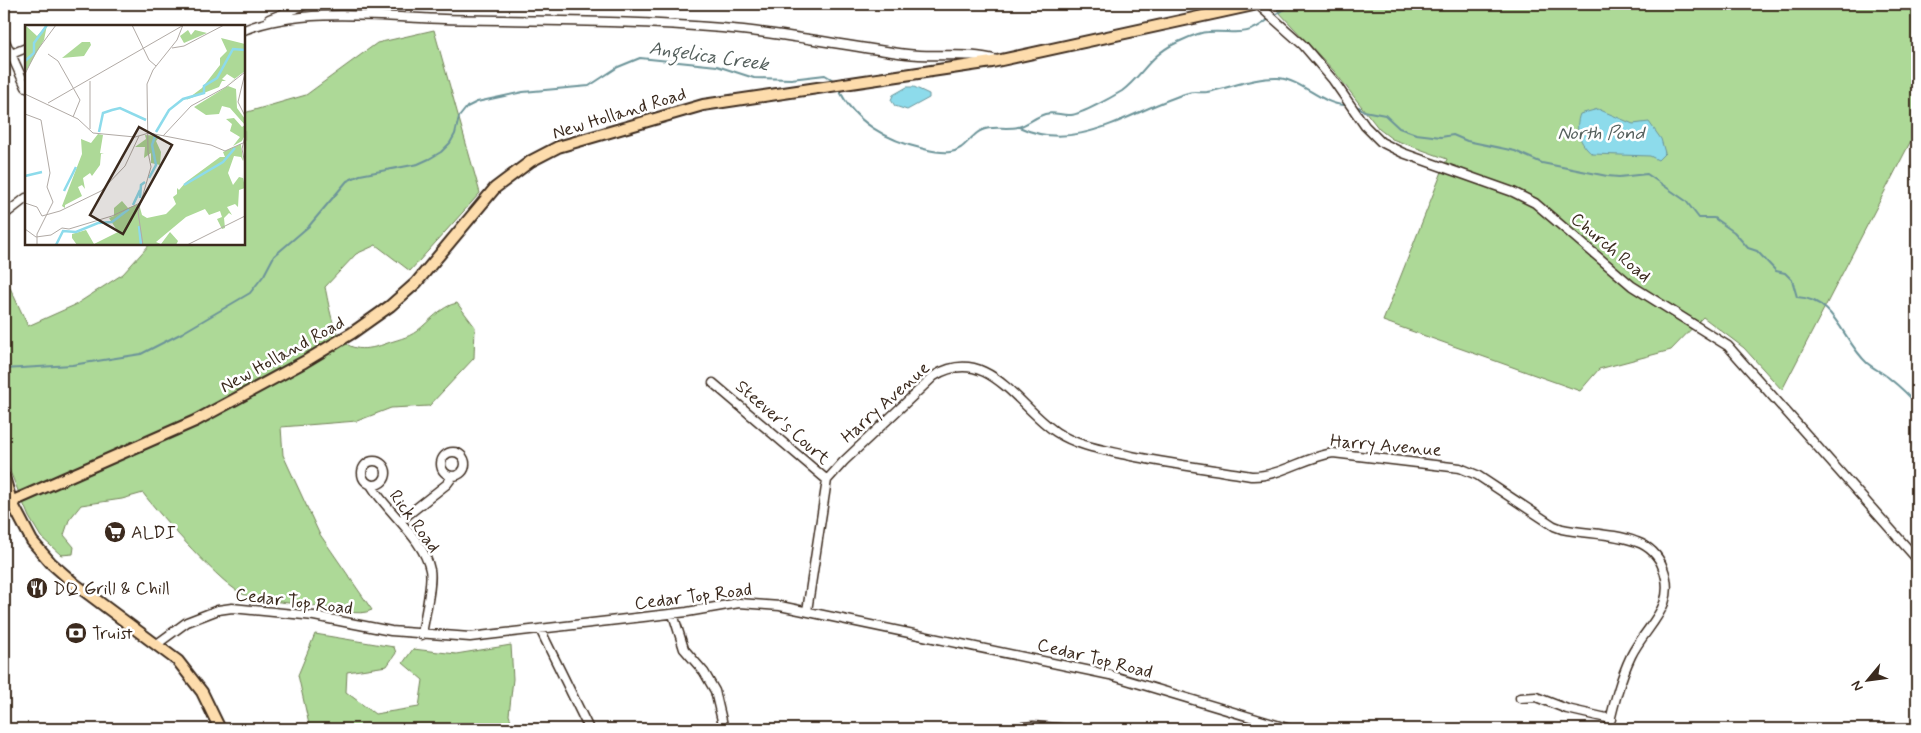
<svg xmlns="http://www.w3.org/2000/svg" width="1921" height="733" viewBox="0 0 1921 733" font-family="Mynerve,sans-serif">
<rect width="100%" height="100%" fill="#fff"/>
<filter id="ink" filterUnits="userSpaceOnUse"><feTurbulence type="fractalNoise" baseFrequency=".02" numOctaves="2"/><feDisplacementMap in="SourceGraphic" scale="10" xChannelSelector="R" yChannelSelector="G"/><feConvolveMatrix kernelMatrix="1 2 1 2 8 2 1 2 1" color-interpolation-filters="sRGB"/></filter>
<g filter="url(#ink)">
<!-- green -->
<path fill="#add997" stroke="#74825a" d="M1291 4H1917V129L1782 390 1744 348 1703 317 1671 350 1599 369 1580 391 1383 321 1447 159 1392 139 1379 129 1334 71 1277 10Z
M434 30 480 193 410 271 376 245 356 254 325 287C333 324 335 362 385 344 395 340 408 338 417 331 429 322 441 306 457 303L475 327 474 358 429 406 391 408 357 421 281 427 283 455 319 533 372 610C358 617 340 609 324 607 299 603 269 603 245 595 226 590 157 512 143 493L122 499 81 505 69 520 64 535 74 547 73 554 61 555 41 537 29 517 4 457V275L28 326 75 305 123 274 150 244H244V113L306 95 377 43Z
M315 634 394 647 396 653 387 666 347 672 346 692 375 714 419 707 423 680 403 663 413 649 456 654 511 645 513 679 509 715 514 729H310L298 675Z"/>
<!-- water -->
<path fill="#8ddbeb" stroke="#6c9499" d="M907 87H914L929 94V98L907 110 895 106 891 100 893 95Z
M1598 109 1633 124 1649 122 1661 139 1665 153 1658 160 1650 156 1592 154C1580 144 1574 129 1580 114Z"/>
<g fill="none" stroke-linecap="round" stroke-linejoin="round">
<!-- stream -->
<path stroke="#6c9499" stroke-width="2" d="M1274 15 1291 5 1300 4
M838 87C853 122 888 141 924 149 932 151 941 153 950 152 962 151 968 140 977 133 988 124 1004 130 1018 127 1027 125 1035 117 1045 114 1055 111 1061 116 1071 115 1082 114 1112 97 1122 91 1142 76 1150 55 1176 43 1185 39 1198 32 1208 32 1235 30 1244 39 1269 19
M1359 107 1364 111 1385 115 1399 128 1416 134 1441 137 1453 135 1467 141 1515 151 1542 163 1607 176 1619 177 1647 174 1686 201 1699 218H1714L1734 232 1748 248 1757 251 1776 271 1785 273 1792 280 1797 297C1836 299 1842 340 1867 363 1874 369 1882 372 1889 378 1899 386 1909 395 1917 405
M1019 127C1078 155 1133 109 1188 93 1194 91 1201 93 1207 92 1228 88 1257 77 1278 78 1302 80 1321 104 1344 105
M4 369 72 365 141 354 182 333 250 293 264 275 274 256 309 226 347 181 360 175 418 164 429 159 441 152 450 143 455 134 459 117 467 107 477 102 523 92 589 86 618 67 640 58 717 66 754 78 791 79 825 75 835 81"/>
<!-- minor casing -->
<g stroke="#3b2a1e" stroke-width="11">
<path id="minor" d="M1257 4 1303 45 1333 80 1365 126 1381 142 1403 153 1513 192 1535 203 1632 286 1728 346 1917 559
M269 19 307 4
M244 30C300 7 383 17 444 19 536 21 630 20 722 28 784 33 845 46 907 54 937 58 968 51 997 60
M4 39 26 87
M4 57 26 48
M4 215 26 198
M713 383 827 480 807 611
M441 464a12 12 0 1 1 24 0a12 12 0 1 1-24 0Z
M362 473a12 12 0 1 1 24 0a12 12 0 1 1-24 0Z
M827 480 844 461 934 376C987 343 1018 407 1056 432 1079 447 1105 450 1131 456 1171 464 1211 469 1251 476 1279 477 1305 457 1333 453L1460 468 1477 475 1554 526 1562 529C1586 534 1614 533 1637 542 1649 546 1659 556 1663 568 1678 607 1646 625 1631 656 1620 679 1614 704 1608 729
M371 485C387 512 424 539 430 570 433 583 424 619 422 635
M400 521 447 484 453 476
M673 614 684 649 704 672 715 691 724 729
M540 629 589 729
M157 644 187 622 218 610 232 608 314 616 391 631 470 637 687 612 739 603 780 606 1110 675 1290 729
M1520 698 1536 697 1567 709 1611 719
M1002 729 1033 726 1070 729"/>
</g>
<!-- major casing -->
<g stroke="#3b2a1e" stroke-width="14">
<path id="major" d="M4 477 11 501 32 541 51 563 75 584 178 661 202 692 220 729
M4 505 195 421 304 362 352 333 390 306 416 283 495 188 531 161 558 147 703 105 992 62 1258 4"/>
</g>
<!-- minor -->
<use href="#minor" stroke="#fff" stroke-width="8"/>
<!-- major -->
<use href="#major" stroke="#fddcac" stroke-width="10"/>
</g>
</g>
<!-- icons -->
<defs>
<g id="supermarket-disc" transform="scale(1.125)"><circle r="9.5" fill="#3b2a1e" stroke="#fff"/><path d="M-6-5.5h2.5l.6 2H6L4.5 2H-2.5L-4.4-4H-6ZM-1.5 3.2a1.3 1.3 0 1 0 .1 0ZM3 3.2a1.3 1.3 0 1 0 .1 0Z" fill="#fff"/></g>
<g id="restaurant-disc" transform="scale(1.125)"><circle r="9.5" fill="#3b2a1e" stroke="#fff"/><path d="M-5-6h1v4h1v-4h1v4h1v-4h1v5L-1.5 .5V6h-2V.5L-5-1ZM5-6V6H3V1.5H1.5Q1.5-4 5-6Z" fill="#fff"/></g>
<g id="bank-disc" transform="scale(1.125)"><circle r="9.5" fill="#3b2a1e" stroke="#fff"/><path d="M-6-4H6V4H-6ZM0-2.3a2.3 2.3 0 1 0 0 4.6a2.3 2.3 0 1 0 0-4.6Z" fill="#fff"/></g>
</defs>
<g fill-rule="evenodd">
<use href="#supermarket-disc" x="115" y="532"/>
<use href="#restaurant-disc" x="37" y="588"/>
<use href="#bank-disc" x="76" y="633"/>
</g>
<g text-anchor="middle" stroke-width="5" stroke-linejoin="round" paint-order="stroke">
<!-- street labels -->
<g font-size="18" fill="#3b2a1e" stroke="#fff">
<text transform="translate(619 113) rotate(-17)" y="6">New Holland Road</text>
<text transform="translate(1611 247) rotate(40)" y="6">Church Road</text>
<text transform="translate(282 354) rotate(-29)" y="6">New Holland Road</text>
<text transform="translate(885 402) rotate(-42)" y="6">Harry Avenue</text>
<text transform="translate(783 422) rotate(41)" y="6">Steever's Court</text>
<text transform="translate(1386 445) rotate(5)" y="6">Harry Avenue</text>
<text transform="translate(415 521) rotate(54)" y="6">Rick Road</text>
<text transform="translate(693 596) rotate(-7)" y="6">Cedar Top Road</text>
<text transform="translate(294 601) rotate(7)" y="6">Cedar Top Road</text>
<text transform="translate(1095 658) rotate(14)" y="6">Cedar Top Road</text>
</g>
<!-- poi labels -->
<g font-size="18" fill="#3b2a1e" stroke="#fff" text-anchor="start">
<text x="131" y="538">ALDI</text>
<text x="53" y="594">DQ Grill &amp; Chill</text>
<text x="92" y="639">Truist</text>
</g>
<!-- water labels -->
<g font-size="19" font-style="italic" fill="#545f5c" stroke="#fff">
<text transform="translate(709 55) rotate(8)" y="7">Angelica Creek</text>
<text x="1601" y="139">North Pond</text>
</g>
</g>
<!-- overview -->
<g transform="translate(25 25)">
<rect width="220" height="220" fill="#fff"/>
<path d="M0 0 12 11 22 0 19 15 0 48ZM163 5 166 10 170 5 182 8 159 18 155 11ZM196 13 220 19V46L203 59 210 54 202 49 197 54 201 56H197L194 62 161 75 177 63 195 40V33L202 26ZM57 17H65L66 20 59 31 37 33ZM203 61 211 64 212 83 220 94V110L217 116 208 121 215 112 205 106 207 99 201 94 209 93 217 102 220 100 205 83 197 81 194 89 181 90 169 82ZM73 109 78 110 75 128 79 129H76L75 140 67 151 65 148 58 153 60 164 57 160 53 162 57 171 40 180V183L37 181 57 129 56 114 66 118ZM120 110 135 111 131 116 136 127 135 140 126 138V128L119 133 120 122H110L121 114ZM216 119 218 136 216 132 209 131 203 148 208 160 214 152 218 153 217 147 220 163 214 165 213 182 210 179 202 182 207 190 204 188 199 193 200 203 197 204 192 194 197 192 195 186 184 190 180 184 161 192 131 217 136 219 145 207 153 216 151 220H52L47 213V209L61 205 69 219 93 207 84 193 89 191V183L97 176 103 183 114 179 117 190 122 193 141 189 151 179 148 172 152 169V163L154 165 161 157 195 132H200L198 127Z" fill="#add997"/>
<path fill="none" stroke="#8ddbeb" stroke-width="2.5" d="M0 36 9 28V18L22 0M74 107 78 88 87 85 95 83 121 95M131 107 144 85 158 74 179 68V61L192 53 208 24 220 25M0 151 17 147M124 153 131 140 127 120 130 111M159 160 198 137 210 123M39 166 51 142M115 173 116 160 120 157M108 180 115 165M114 201 116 220M31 220 38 206 51 207 73 198 87 197 104 184"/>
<path fill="none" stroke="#b1aaa5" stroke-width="1" d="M107 0 124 35 131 41M147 23 159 21 199 0M23 29 33 36 55 75 48 92M220 48 213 77 220 91M0 49 11 27 31 0M65 56V104M0 69 53 94 68 108 110 112 124 108 186 120 200 126 218 118M23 78 157 1M0 89 16 95 25 148 22 162 28 177 12 209V220M138 111 166 81 201 62 220 47M220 111 217 124 220 139M0 178 12 182 17 191 35 186 76 166 100 141 114 111M0 204 11 212 26 210 37 203 44 204 87 191 115 178M118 220 113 187 126 142 123 127 122 59 128 45 152 15 158 0M162 220 220 191"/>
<path fill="#3b2a1e" fill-opacity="0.15" stroke="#3b2a1e" stroke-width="2.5" d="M114 102 147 120 98 209 65 190Z"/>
<rect width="220" height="220" fill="none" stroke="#3b2a1e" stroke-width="2.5"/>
</g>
<!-- margin -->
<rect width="1921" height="733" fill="none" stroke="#fff" stroke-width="20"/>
<rect x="10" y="10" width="1901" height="713" fill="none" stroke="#3b2a1e" stroke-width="2" filter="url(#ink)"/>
<!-- north arrow -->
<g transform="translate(1868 680) rotate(241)" stroke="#ffffff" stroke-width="4" paint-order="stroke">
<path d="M0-4L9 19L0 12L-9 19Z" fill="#3b2a1e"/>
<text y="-8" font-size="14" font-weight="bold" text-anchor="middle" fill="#3b2a1e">N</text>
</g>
</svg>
